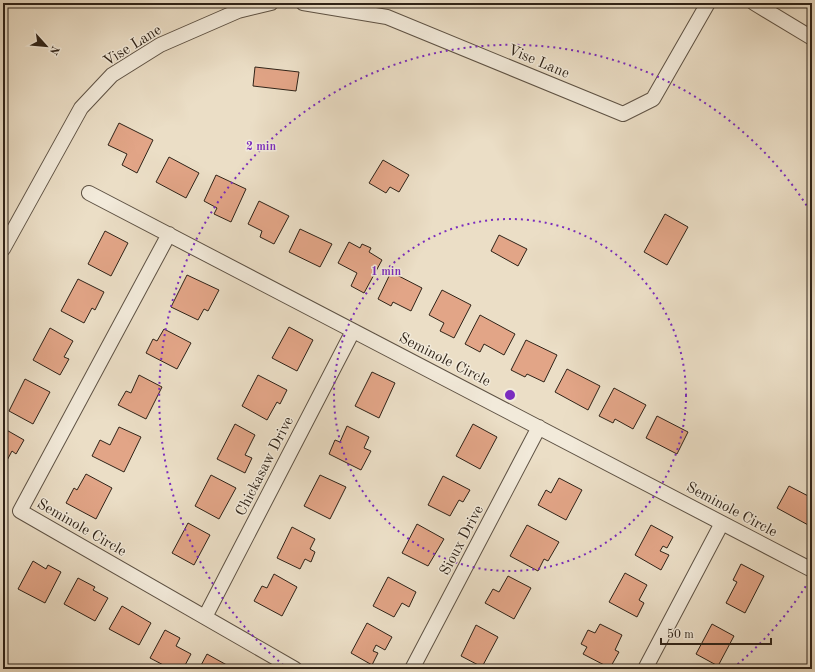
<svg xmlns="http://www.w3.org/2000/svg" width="815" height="672" viewBox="0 0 815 672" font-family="'Old Standard TT',serif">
<rect width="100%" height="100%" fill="#ebdec6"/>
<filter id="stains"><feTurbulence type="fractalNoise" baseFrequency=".005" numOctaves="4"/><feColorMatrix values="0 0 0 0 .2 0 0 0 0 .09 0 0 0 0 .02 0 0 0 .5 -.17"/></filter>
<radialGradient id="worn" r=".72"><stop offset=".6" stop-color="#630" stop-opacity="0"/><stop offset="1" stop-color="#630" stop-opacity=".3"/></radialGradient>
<!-- building -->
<path fill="#e2a587" stroke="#2f2318" d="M255 67 299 72 296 91 253 86Z
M119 123 153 140 137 173 122 165 127 154 108 145Z
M169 157 199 173 186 198 156 182Z
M383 160 409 175 399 192 390 187 386 193 369 183Z
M216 175 246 189 231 222 214 214 217 208 204 201Z
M259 201 289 216 274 244 260 237 262 231 248 224Z
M665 214 688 227 667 265 644 252Z
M300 229 332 244 320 267 289 252Z
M105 231 128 243 111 276 88 264Z
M499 235 527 249 518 266 491 251Z
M349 242 360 248 362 244 371 248 369 252 382 260 364 293 351 286 357 273 338 263Z
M391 272 422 288 411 311 393 302 391 306 378 299Z
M187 275 219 290 208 311 204 309 198 320 171 307Z
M78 279 104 292 95 310 92 308 84 323 61 311Z
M442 290 471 305 454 338 440 331 444 323 429 315Z
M480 315 515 334 504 355 484 344 480 352 465 344Z
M289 327 313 340 297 371 272 358Z
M50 328 73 341 64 357 69 359 60 375 33 360Z
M164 329 191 343 177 369 146 353 153 339 157 341Z
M526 340 557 355 544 382 527 374 525 377 511 370Z
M567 369 600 386 588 410 555 392Z
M372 372 395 383 379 418 355 406Z
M139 375 162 387 146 419 118 405 126 391 131 393Z
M258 375 287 390 280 404 277 402 267 420 242 406Z
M25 379 50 392 33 424 9 411Z
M614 388 646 405 633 429 615 419 613 423 599 416Z
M657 416 688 432 677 454 646 438Z
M235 424 255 435 245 455 252 458 245 473 217 459Z
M473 424 497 437 480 469 456 456Z
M347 426 369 437 364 448 371 451 361 470 329 454 335 440 340 442Z
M119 427 141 437 124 472 92 456 100 440 110 445Z
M3 428 24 440 16 454 12 451 4 466Z
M86 474 112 488 96 519 66 503 74 488 77 490Z
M211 475 236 488 219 519 195 506Z
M320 475 346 487 330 519 304 506Z
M443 476 470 490 463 502 459 500 450 516 428 505Z
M559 478 582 490 566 520 538 505 546 490 551 493Z
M789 486 812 498V522L810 526 777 508Z
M188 523 210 535 194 565 172 553Z
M417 524 444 539 428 566 402 553Z
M527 525 559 542 548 561 544 559 538 571 510 556Z
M651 525 673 537 667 548 663 546 660 551 669 555 661 570 635 555Z
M292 527 315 539 310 549 315 552 311 562 305 559 300 569 277 558Z
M33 561 46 569 48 565 61 572 45 603 18 589Z
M741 564 764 576 745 613 726 603 737 582 733 580Z
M625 573 647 585 639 600 644 603 637 617 609 602Z
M274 574 297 587 282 616 254 601 262 586 267 588Z
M508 576 531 588 514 619 485 603 493 589 499 592Z
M388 577 416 592 409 607 402 603 394 617 373 606Z
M78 578 95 587 93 590 108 598 95 621 64 604Z
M122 606 151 623 139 645 109 629Z
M367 623 392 637 385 650 376 645 373 651 378 653 372 665 351 653Z
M600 624 622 635 615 650 619 652 610 668 583 654 587 647 581 644 588 630 595 633Z
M712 624 734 636 718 666 696 654Z
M476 625 498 637 482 667 461 656Z
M165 630 180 638 176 646 191 654 183 669H171L150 658Z
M207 654 234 669H199Z"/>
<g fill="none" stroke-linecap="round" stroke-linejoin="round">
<!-- minor casing -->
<g stroke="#5e5244" stroke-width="16">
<path id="minor" d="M303 3 387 17 623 114 653 99 708 3
M754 3 812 38
M89 193 812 570
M169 234 20 511 295 669
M3 249 81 108 112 75 160 45 238 11 271 3
M205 617 353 331
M412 669 539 427
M645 669 722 523"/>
</g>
<!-- minor -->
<use href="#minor" stroke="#f2eada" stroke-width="14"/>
</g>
<!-- distance rings -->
<g fill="none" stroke="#7b2cbf" stroke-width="2" stroke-dasharray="2 4">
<circle cx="510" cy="395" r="176"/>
<path d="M812 576A352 352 0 0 1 732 669M288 669A352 352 0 1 1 812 214"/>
</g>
<g text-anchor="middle" stroke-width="3" stroke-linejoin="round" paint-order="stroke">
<!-- street labels -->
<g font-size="15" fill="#2f2318" stroke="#f2eada">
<text transform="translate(132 45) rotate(-32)" y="5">Vise Lane</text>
<text transform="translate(539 61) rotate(23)" y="5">Vise Lane</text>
<text transform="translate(445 359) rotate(27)" y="5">Seminole Circle</text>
<text transform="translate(264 466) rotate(-63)" y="5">Chickasaw Drive</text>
<text transform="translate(732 509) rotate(28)" y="5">Seminole Circle</text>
<text transform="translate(82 527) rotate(30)" y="5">Seminole Circle</text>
<text transform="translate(461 540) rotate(-62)" y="5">Sioux Drive</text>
</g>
</g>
<circle cx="510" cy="395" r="6" fill="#7b2cbf" stroke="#f2eada" stroke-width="2"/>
<g font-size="12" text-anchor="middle" font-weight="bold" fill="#7b2cbf" stroke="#f2eada" stroke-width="3" stroke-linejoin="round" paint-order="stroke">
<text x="261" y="150">2 min</text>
<text x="386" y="275">1 min</text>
</g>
<!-- margin -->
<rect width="815" height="672" fill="none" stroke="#ebdec6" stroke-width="16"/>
<rect x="4" y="4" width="807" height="664" fill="none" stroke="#2f2318" stroke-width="2"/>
<rect x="8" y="8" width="799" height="656" fill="none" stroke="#2f2318"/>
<!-- north arrow -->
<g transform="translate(46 46) rotate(117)" stroke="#f2eada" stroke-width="3" paint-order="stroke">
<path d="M0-3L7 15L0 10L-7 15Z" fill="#2f2318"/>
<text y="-6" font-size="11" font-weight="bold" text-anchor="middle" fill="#2f2318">N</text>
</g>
<!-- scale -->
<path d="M661 638v6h110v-6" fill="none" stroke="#2f2318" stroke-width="2"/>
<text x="667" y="638" font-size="12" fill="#2f2318" stroke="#f2eada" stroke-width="3" paint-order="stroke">50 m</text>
<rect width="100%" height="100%" filter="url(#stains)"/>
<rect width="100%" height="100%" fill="url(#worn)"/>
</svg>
